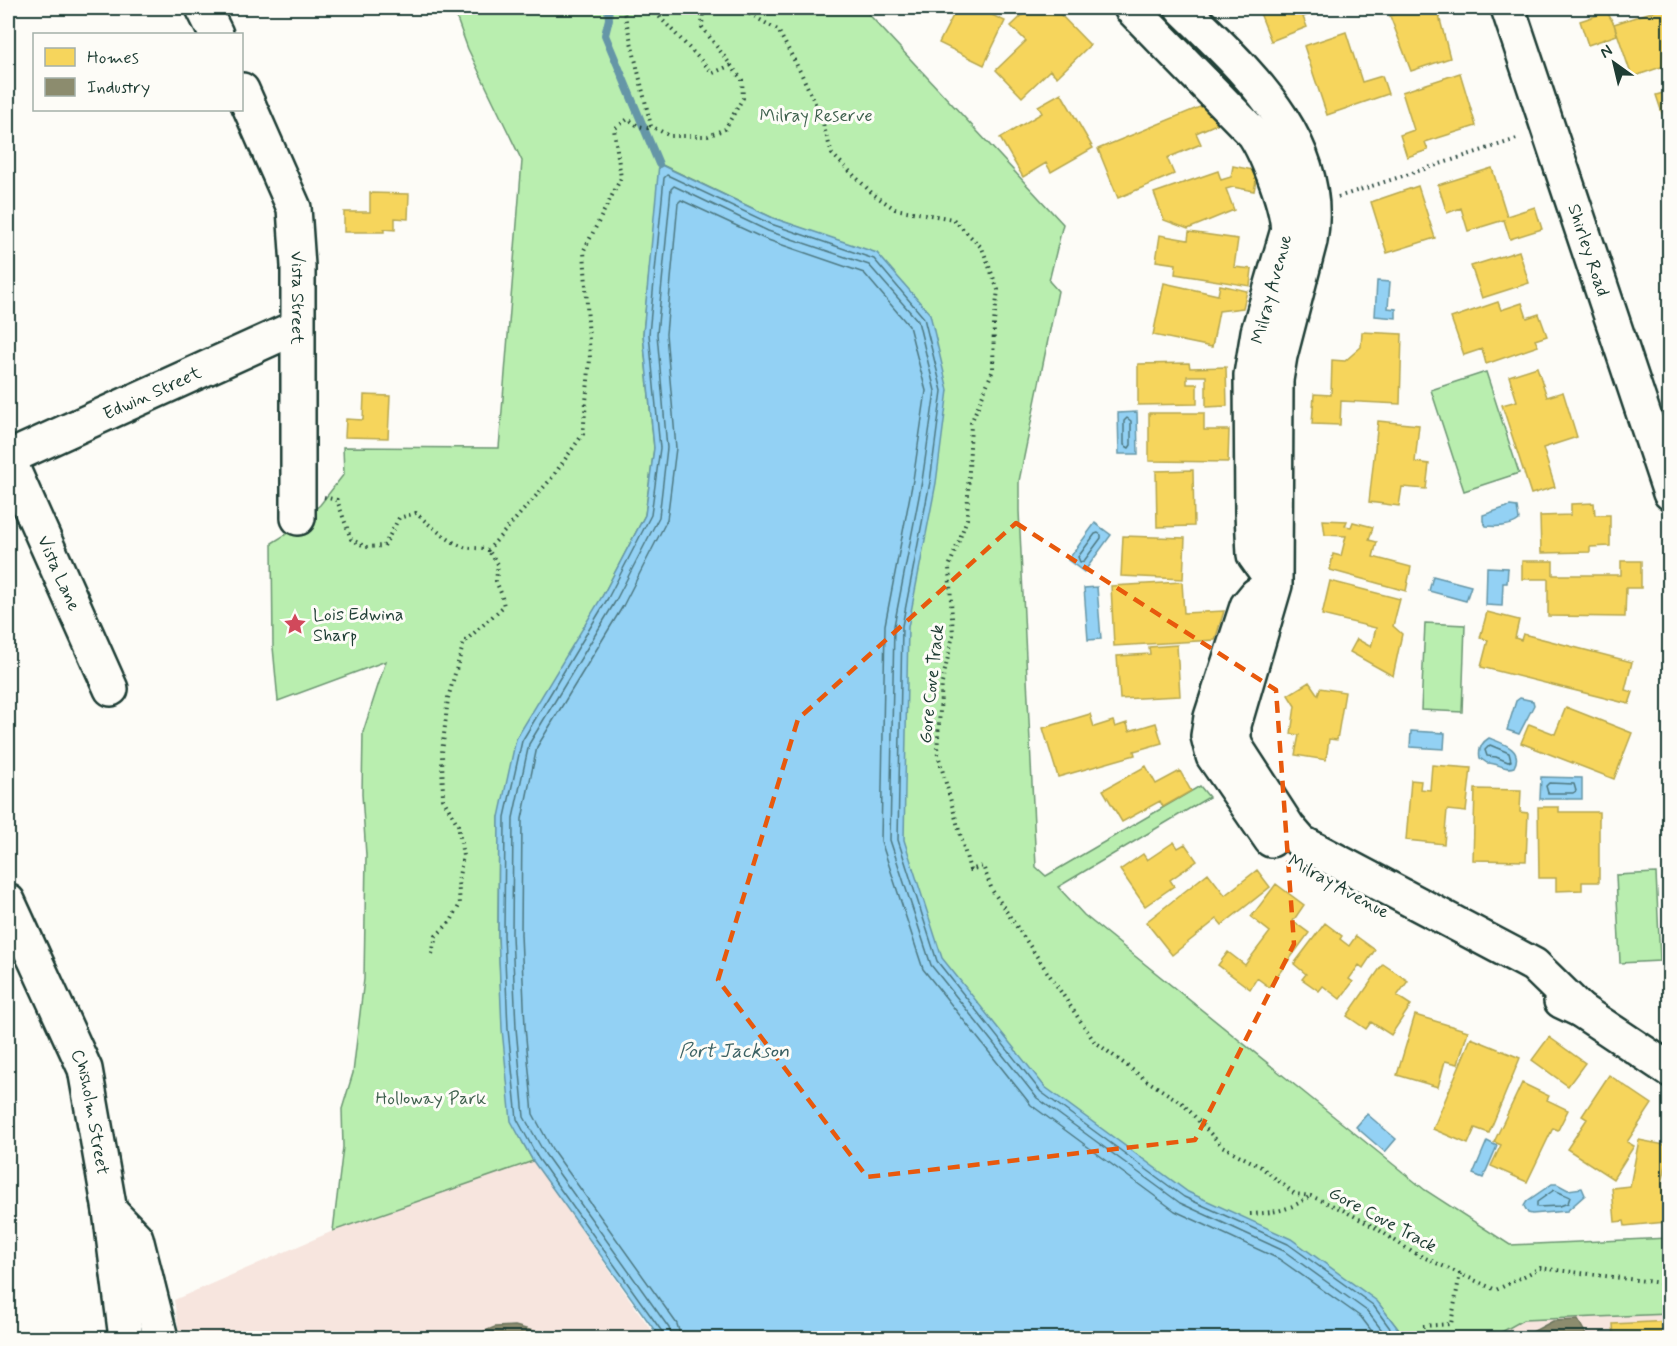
<svg xmlns="http://www.w3.org/2000/svg" width="1677" height="1346" viewBox="0 0 1677 1346" font-family="Mynerve,sans-serif">
<rect width="100%" height="100%" fill="#fdfcf7"/>
<filter id="ink" filterUnits="userSpaceOnUse"><feTurbulence type="fractalNoise" baseFrequency=".0167" numOctaves="2"/><feDisplacementMap in="SourceGraphic" scale="12" xChannelSelector="R" yChannelSelector="G"/><feConvolveMatrix kernelMatrix="1 2 1 2 8 2 1 2 1" color-interpolation-filters="sRGB"/></filter>
<g filter="url(#ink)">
<!-- built -->
<path fill="#f7e5de" d="M533 1161 657 1338H180L174 1300 333 1231Z
M1413 1303 1669 1314V1338H1417Z"/>
<!-- green -->
<path fill="#b9eeaf" stroke="#6c9672" stroke-width="1.5" d="M453 8H863L1063 224 1049 281 1058 291 1019 481V511L1036 867 1046 876 1200 786 1209 797 1058 887 1084 915 1425 1190 1510 1245 1669 1238V1314L1523 1320 1491 1338H1405L1379 1304 1205 1206 964 1029 881 796 869 252 773 218 660 164 643 334 654 448 645 515 603 595 499 817 498 935 502 1014 522 1141 533 1161 333 1231 343 1147 342 1109 353 1073 364 979 366 855 362 794 363 732 386 661 278 701 273 647 272 543 285 535 320 505 344 474 343 447 499 448 522 161 468 49Z
M1486 372 1519 473 1464 491 1431 390Z
M1425 623 1465 625 1462 712 1421 710Z
M1656 873 1660 961 1620 963 1616 875Z"/>
<!-- water -->
<path fill="#93d1f4" stroke="#6596a7" stroke-width="1.5" d="M659 164 773 218 877 253 930 314 948 390 936 483 908 627 904 840 942 958 1045 1087 1188 1192 1291 1239 1377 1301 1405 1338H660L533 1161 511 1121 502 1029 498 935 499 817 516 739 603 595 645 515 654 448 643 334Z
M1377 281 1390 282 1388 308 1396 309V318L1375 316Z
M1137 412 1138 454H1119L1118 413Z
M1510 506 1517 507 1519 520C1511 527 1497 527 1486 526L1483 521V515Z
M1095 523 1111 535 1084 572 1068 560Z
M1487 567 1508 568 1507 583H1503L1502 606 1486 605Z
M1433 576 1471 586 1466 601 1429 591Z
M1097 587 1101 639 1088 640 1084 588Z
M1520 698 1533 701 1534 705 1519 734 1507 730 1516 701Z
M1411 731 1445 733 1444 749 1410 747Z
M1489 738C1502 743 1524 749 1514 767 1505 771 1497 762 1487 763L1480 758C1478 749 1481 743 1489 738Z
M1541 777 1582 778V799H1540Z
M1367 1114 1396 1139 1385 1152 1356 1127Z
M1487 1141 1497 1146 1483 1178 1473 1174Z
M1552 1184H1557L1568 1190 1582 1188 1585 1195 1567 1211 1532 1214 1528 1213 1524 1206 1527 1201Z"/>
<!-- homes -->
<path fill="#f6d55c" stroke="#b6a750" stroke-width="1.5" d="M957 8H977L1005 21 984 65 939 43Z
M1030 8H1054L1090 45 1057 77 1050 70 1022 97 996 70 1026 41 1011 26Z
M1258 8H1320L1321 10 1303 17 1307 27 1271 41Z
M1417 8H1437L1450 58 1411 71 1390 16Z
M1664 8H1667L1670 16V64L1632 77 1614 24Z
M1607 12 1614 24 1617 35 1588 45 1580 21Z
M1346 32 1362 82 1382 76 1388 94 1327 115 1304 46Z
M1460 73 1476 126 1425 142 1428 150 1407 157 1400 135 1414 130 1402 92Z
M1670 91V137L1656 95Z
M1061 93 1093 148 1051 172 1046 163 1023 177 1000 138 1042 113 1038 106Z
M1202 106 1221 122 1196 133 1201 144 1167 158 1174 174 1118 198 1098 149Z
M1233 166 1258 171 1254 191 1233 187 1226 189 1234 210 1188 229 1164 220 1154 193 1218 171 1221 180 1231 177Z
M1492 168 1507 216 1535 207 1542 229 1510 239 1504 220 1468 231 1461 208 1447 213 1438 185Z
M1418 186 1435 238 1387 253 1371 202Z
M370 193 409 194 408 219 395 218V230L384 229V232H344V212H370Z
M1189 232 1238 239 1234 267 1252 269 1250 286 1175 274 1176 264 1156 261 1160 235 1188 240Z
M1519 251 1529 283 1482 298 1471 266Z
M1164 283 1218 295 1220 285 1247 291 1243 308 1219 311 1212 347 1153 335Z
M1498 302 1501 310 1522 303 1527 318 1539 314 1547 336 1535 340 1538 346 1486 364 1482 349 1464 355 1451 318Z
M1362 332 1402 334 1400 404 1341 401 1340 425 1312 424 1314 394 1331 395 1332 360 1345 361 1361 347Z
M1189 363 1190 368 1226 367 1227 406 1206 407V376H1187V384H1197V404L1138 405V364Z
M1537 367 1547 397 1563 392 1577 437 1543 448 1555 487 1531 494 1502 405 1517 401 1509 376Z
M364 395 390 396 388 438 345 437 346 419 363 420Z
M1149 413H1204V430H1229L1228 462 1149 461Z
M1378 421 1419 425 1415 462 1429 464 1426 489 1402 487 1399 506 1369 502Z
M1193 470 1194 526 1157 527 1156 471Z
M1594 503 1595 515H1610V546L1590 547V552L1541 553 1540 516 1571 515V504Z
M1323 520 1347 521 1345 526 1351 527 1353 522 1373 527 1369 540 1377 542 1373 557 1411 567 1406 591 1330 570 1333 554 1341 556 1346 536 1325 535Z
M1123 536 1185 538 1183 579 1121 576Z
M1522 561H1553V575H1621V561H1641V588H1626L1625 617 1548 616V579H1522Z
M1330 581 1400 599 1393 626 1402 634 1393 676 1350 652 1357 639 1371 647 1376 628 1322 615Z
M1182 582 1184 613 1224 611 1215 640 1114 646 1111 586Z
M1487 612 1519 620 1515 638 1521 640 1523 634 1632 662 1625 690 1633 692 1629 704 1481 667 1488 640 1480 638Z
M1177 645 1180 696 1120 699 1117 656 1150 654 1149 647Z
M1309 682 1318 695 1320 688 1345 692 1337 740 1329 739 1326 760 1295 755 1299 735 1291 734 1295 706 1288 695Z
M1566 707 1632 733 1614 779 1521 743 1529 724 1555 734Z
M1090 714 1094 727 1113 721 1115 727 1127 723 1129 731 1156 723 1162 743 1134 751 1135 755 1058 777 1043 728Z
M1432 765 1471 768 1466 812 1447 810 1444 844 1406 840 1411 780 1421 781 1420 789 1430 790Z
M1146 766 1156 784 1180 771 1191 791 1163 807 1160 801 1122 822 1103 790Z
M1475 789 1521 790 1520 812 1528 813 1526 861 1473 860Z
M1538 807H1559V812H1599V882H1582V890L1556 891V878H1539Z
M1174 842 1178 848 1185 844 1197 861 1170 880 1174 886 1145 906 1120 870 1143 854 1147 860Z
M1257 870 1270 887 1222 925 1217 919 1172 955 1146 922 1208 873 1225 895Z
M1276 884 1304 905 1293 921 1309 933 1269 987 1257 978 1250 989 1218 965 1228 952 1245 965 1270 932 1251 917Z
M1325 923 1342 936 1340 939 1349 946 1356 936 1375 950 1363 968 1359 965 1349 979 1353 982 1340 999 1323 986 1319 991 1302 979 1306 974 1294 964Z
M1383 964 1408 981 1397 996 1411 1005 1391 1035 1371 1022 1366 1029 1347 1016Z
M1415 1015 1468 1031 1458 1064 1445 1061 1438 1087 1397 1075Z
M1549 1037 1585 1063 1568 1086 1532 1060Z
M1471 1038 1520 1058 1489 1133 1475 1128 1468 1144 1433 1129Z
M1609 1075 1652 1104 1627 1142 1634 1146 1613 1179 1567 1149 1587 1119 1582 1116Z
M1522 1083 1549 1096 1547 1100 1568 1110 1558 1130 1553 1128 1527 1182 1491 1166 1501 1145 1494 1142Z
M1639 1140 1670 1146 1662 1184 1666 1222 1625 1226 1624 1221 1615 1222 1612 1188 1630 1186Z
M1670 1321V1338H1614L1613 1324Z"/>
<!-- industry -->
<path fill="#8c8c6e" stroke="#6b745d" stroke-width="1.5" d="M1578 1320 1588 1338H1521L1553 1321Z
M515 1326 533 1331 543 1338H472L478 1334 495 1327Z"/>
<g fill="none" stroke-linecap="round" stroke-linejoin="round">
<!-- shore -->
<path stroke="#4d7881" stroke-width="1.5" d="M1127 418 1131 421V445L1129 448 1124 445V421Z
M1098 533 1101 535V538L1084 561 1080 562 1078 557 1095 534Z
M1490 745 1509 753 1511 761 1508 762 1496 757 1487 756 1485 750Z
M1549 783 1574 784 1576 791 1573 793H1548L1546 786Z
M1554 1190 1570 1197 1568 1203 1560 1206 1537 1207V1202Z
M664 1338 663 1333 538 1158 517 1119 508 1029 504 935 505 817 522 741 608 598 651 515 660 448 649 334 664 178 667 175 771 224 874 259 924 318 942 391 930 482 902 626 898 840 937 961 1041 1092 1184 1197 1288 1244 1373 1305 1397 1338
M672 1338 669 1328 545 1154 524 1117 516 1028 512 935 513 818 529 744 615 602 659 517 667 448 657 334 671 189 674 186 768 231 869 265 918 321 935 391 922 481 894 626 890 840 931 965 1037 1098 1180 1203 1284 1251 1367 1311 1388 1338
M681 1338 677 1324 552 1149 533 1114 525 1027 521 934 522 819 537 747 623 606 667 520 676 448 666 334 678 203 681 200 765 239 864 273 909 326 926 391 913 480 885 625 881 841 923 969 1031 1105 1175 1211 1279 1259 1361 1317 1377 1338"/>
<!-- stream -->
<path stroke="#6596a7" stroke-width="8" d="M608 8 609 19 605 35 659 164"/>
<!-- minor casing -->
<g stroke="#1f3d34" stroke-width="38">
<g id="minor">
<path d="M203 8 216 34"/>
<path d="M1131 8 1254 134C1266 152 1291 213 1287 233L1258 332 1251 375 1252 513 1254 555 1274 583"/>
<path d="M1182 8C1245 70 1327 141 1310 241L1280 356 1276 380 1275 585 1234 725V740L1238 750 1288 827 1301 842 1534 965 1580 1010"/>
<path id="s1" d="M1508 8 1670 493"/>
<path id="s2" d="M242 90 294 208 298 266V518"/>
<path id="s3" d="M8 458 297 327"/>
<path id="s4" d="M8 458 111 689"/>
<path d="M1268 588 1256 595 1247 606 1211 717 1208 736 1213 756 1271 840"/>
<path id="s5" d="M8 901 85 1069 110 1211 126 1338"/>
<path d="M1561 1001 1580 1010 1670 1070"/>
<path d="M110 1211 136 1238 161 1338"/>
</g>
</g>
<!-- path -->
<path stroke="#1f3d34" stroke-width="4" stroke-dasharray="1.5 4.5" stroke-linecap="butt" d="M623 8 651 126 670 136H708L725 129 743 98 742 80 702 27 703 8
M651 8 713 73 731 65
M739 8 778 30 801 73 820 114 832 154 873 194 895 209 953 219 982 248 998 290 994 322 993 370 971 423 967 519 949 567 953 635 942 683 937 751 970 870 983 866 992 890 1094 1041 1146 1080 1182 1103 1222 1146 1261 1167 1295 1194 1311 1196 1343 1210 1376 1228 1412 1252 1496 1290 1540 1268 1670 1284
M1338 197 1517 139
M324 497 337 500 351 539 366 547 384 546 399 518 416 513C427 523 450 543 464 547 472 549 479 547 488 550L551 479 583 434 590 359 584 250 621 178 614 129 628 119 638 126 648 128 651 126
M432 954 436 936 451 921 460 904 458 881 463 856 458 825 443 799 442 753 448 698 464 642 504 606 501 593 496 581 498 564 488 550
M1250 1214C1273 1213 1291 1210 1310 1196
M1423 1326 1451 1324 1460 1273"/>
<!-- minor -->
<use href="#minor" stroke="#fdfcf7" stroke-width="33"/>
</g>
</g>
<!-- marked area -->
<path fill="none" stroke="#e8590c" stroke-width="4.5" stroke-dasharray="12 8" stroke-linejoin="round" d="M1016 523 1276 690 1294 944 1195 1140 867 1177 718 980 798 719Z"/>
<!-- icons -->
<defs>
<g id="sight-bare" transform="scale(1.8)"><path d="M0-6L1.8-2.2L6-1.7L2.9 1.2L3.7 5.4L0 3.3L-3.7 5.4L-2.9 1.2L-6-1.7L-1.8-2.2Z" fill="#d1495b" stroke="#fdfcf7" stroke-width="2.5" paint-order="stroke"/></g>
</defs>
<g fill-rule="evenodd">
<use href="#sight-bare" x="295" y="624"/>
</g>
<g text-anchor="middle" stroke-width="6" stroke-linejoin="round" paint-order="stroke">
<!-- park labels -->
<g font-size="18" fill="#3e604d" stroke="#fdfcf7">
<text x="816" y="121">Milray Reserve</text>
<text x="431" y="1104">Holloway Park</text>
</g>
<!-- street labels -->
<g font-size="18" fill="#1f3d34" stroke="#fdfcf7">
<text dy="6" stroke="none"><textPath href="#s1" startOffset="255">Shirley Road</textPath></text>
<text transform="translate(1271 289) rotate(-75)" y="6">Milray Avenue</text>
<text dy="6" stroke="none"><textPath href="#s2" startOffset="219">Vista Street</textPath></text>
<text dy="6" stroke="none"><textPath href="#s3" startOffset="158">Edwin Street</textPath></text>
<text dy="6" stroke="none"><textPath href="#s4" startOffset="126">Vista Lane</textPath></text>
<text transform="translate(931 684) rotate(-84)" y="6">Gore Cove Track</text>
<text transform="translate(1339 886) rotate(29)" y="6">Milray Avenue</text>
<text dy="6" stroke="none"><textPath href="#s5" startOffset="228">Chisholm Street</textPath></text>
<text transform="translate(1383 1219) rotate(28)" y="6">Gore Cove Track</text>
</g>
<!-- poi labels -->
<g font-size="18" fill="#1f3d34" stroke="#fdfcf7" text-anchor="start">
<text x="313" y="620">Lois Edwina<tspan x="313" dy="21">Sharp</tspan></text>
</g>
<!-- water labels -->
<g font-size="20" font-style="italic" fill="#3c6264" stroke="#fdfcf7">
<text x="734" y="1057">Port Jackson</text>
</g>
</g>
<!-- margin -->
<rect width="1677" height="1346" fill="none" stroke="#fdfcf7" stroke-width="30"/>
<rect x="15" y="15" width="1647" height="1316" fill="none" stroke="#1f3d34" stroke-width="2" filter="url(#ink)"/>
<!-- legend -->
<rect x="33" y="33" width="210" height="78" fill="#fdfcf7" stroke="#a4b0a9" stroke-width="1.5"/>
<rect x="45" y="48" width="30" height="18" fill="#f6d55c" stroke="#a4b0a9" stroke-width="1.5"/>
<text x="87" y="63" font-size="18" fill="#1f3d34">Homes</text>
<rect x="45" y="78" width="30" height="18" fill="#8c8c6e" stroke="#a4b0a9" stroke-width="1.5"/>
<text x="87" y="93" font-size="18" fill="#1f3d34">Industry</text>
<!-- north arrow -->
<g transform="translate(1614 63) rotate(326)" stroke="#fdfcf7" stroke-width="4.5" paint-order="stroke">
<path d="M0-4.5L10 22L0 15L-10 22Z" fill="#1f3d34"/>
<text y="-9" font-size="16" font-weight="bold" text-anchor="middle" fill="#1f3d34">N</text>
</g>
</svg>
